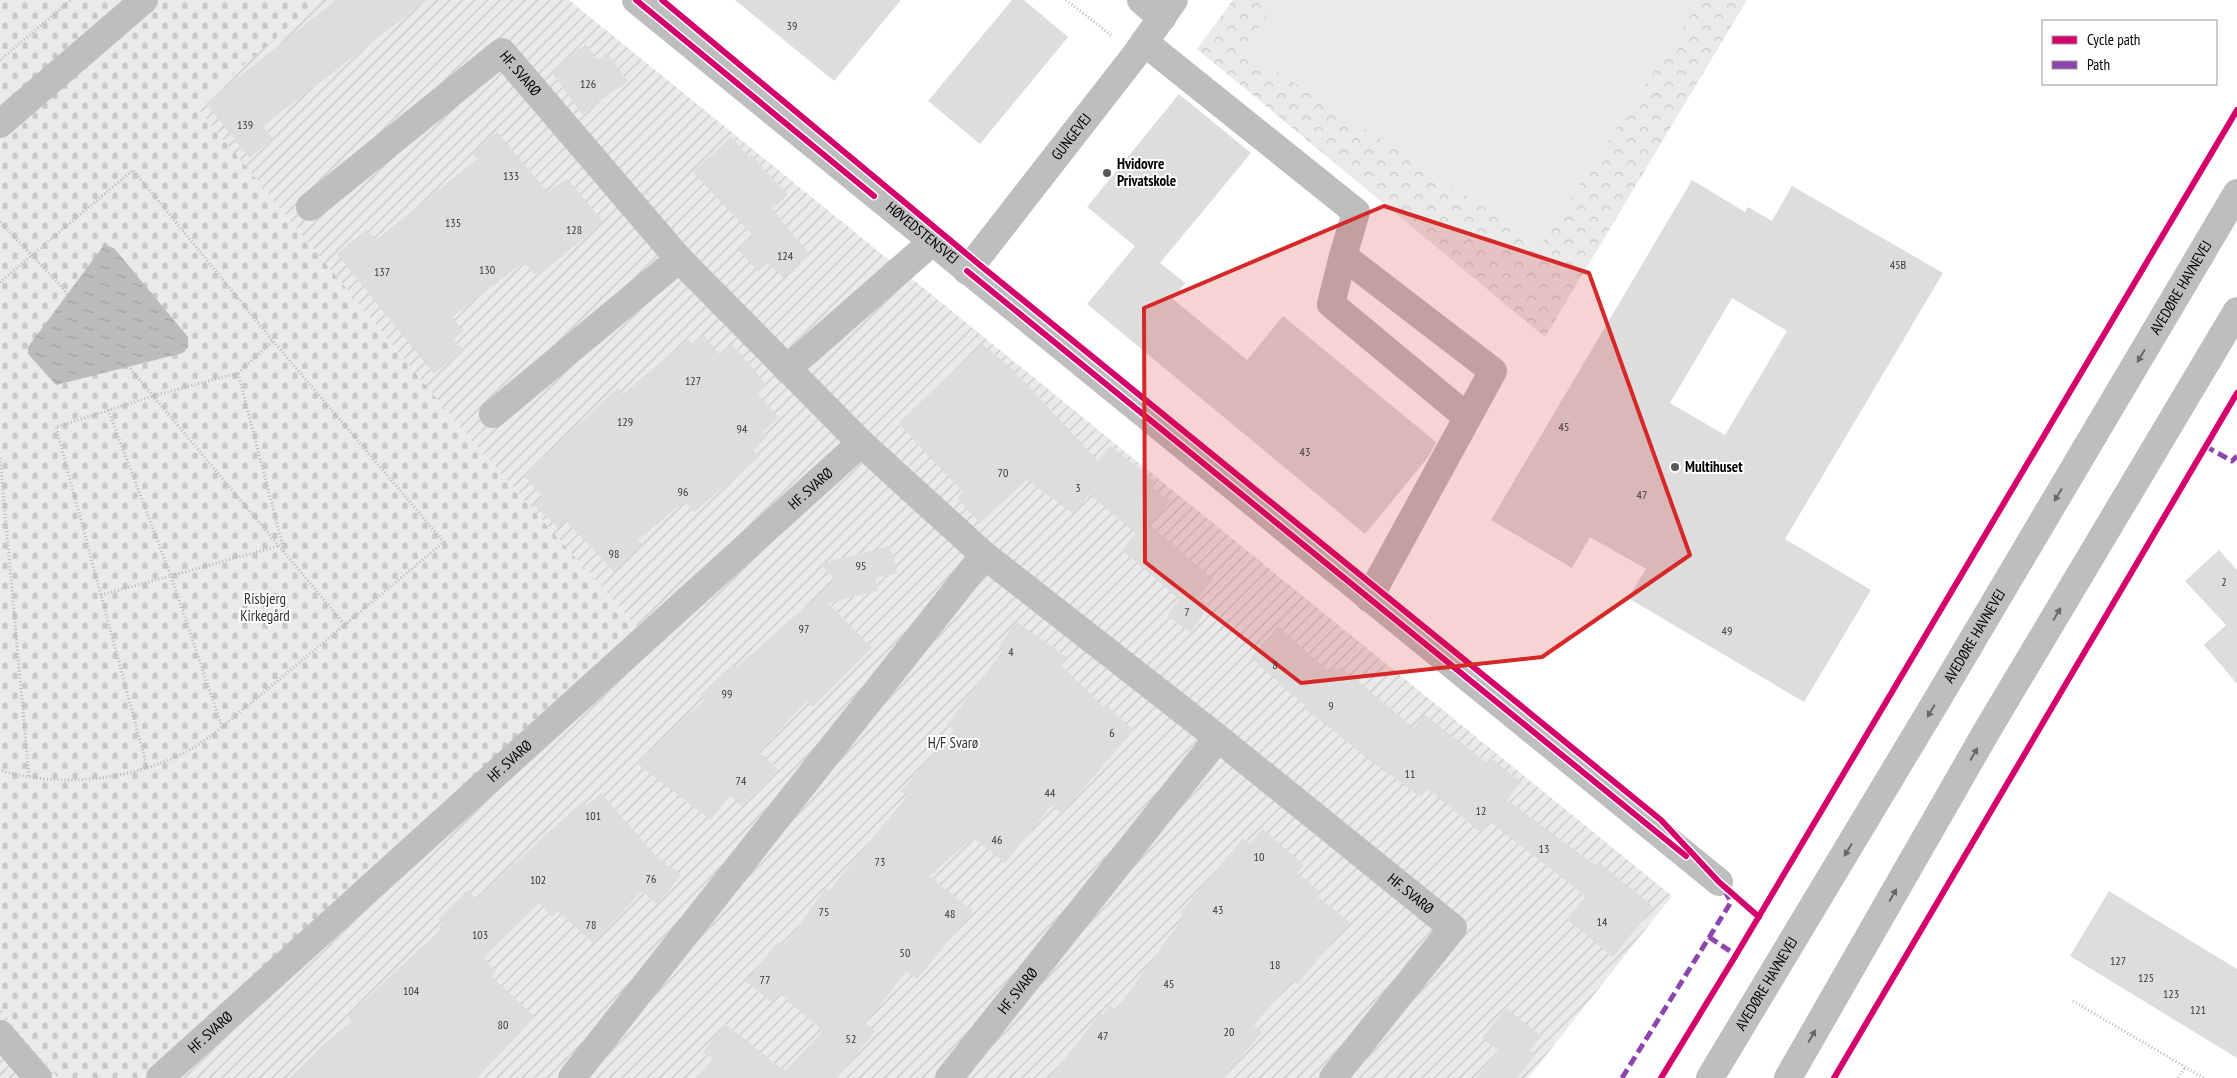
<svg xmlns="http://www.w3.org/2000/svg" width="2237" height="1078" viewBox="0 0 2237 1078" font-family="'PT Sans Narrow',sans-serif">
<defs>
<pattern id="cemetery-stones" width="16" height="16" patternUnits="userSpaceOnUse" patternTransform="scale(1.25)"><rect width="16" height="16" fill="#eaeaea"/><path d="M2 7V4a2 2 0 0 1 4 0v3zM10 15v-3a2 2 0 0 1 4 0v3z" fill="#c7c7c7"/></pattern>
<pattern id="park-crowns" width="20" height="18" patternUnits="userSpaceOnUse" patternTransform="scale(1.25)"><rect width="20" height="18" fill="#eaeaea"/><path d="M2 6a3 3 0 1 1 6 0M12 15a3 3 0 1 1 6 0" fill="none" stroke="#c7c7c7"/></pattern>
<pattern id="garden-furrows" width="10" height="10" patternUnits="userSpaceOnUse" patternTransform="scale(1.25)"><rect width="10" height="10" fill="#eaeaea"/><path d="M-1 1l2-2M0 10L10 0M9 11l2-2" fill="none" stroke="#c7c7c7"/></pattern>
<pattern id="water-ripples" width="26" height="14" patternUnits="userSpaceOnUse" patternTransform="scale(1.25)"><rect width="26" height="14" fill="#bcbcbc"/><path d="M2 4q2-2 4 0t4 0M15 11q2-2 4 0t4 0" fill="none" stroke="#a0a0a0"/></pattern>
</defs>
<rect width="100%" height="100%" fill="#fff"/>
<!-- cemetery -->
<path fill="url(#cemetery-stones)" d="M0 0H320L197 106 465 433 638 628 140 1078H58L0 1009Z"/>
<!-- park -->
<path fill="url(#park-crowns)" d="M1233 0H1747L1545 337 1197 49Z"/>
<!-- garden -->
<path fill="url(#garden-furrows)" d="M320 0H569L1672 896 1528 1078H140L638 628 465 433 196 106Z
M0 1009 58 1078H0Z"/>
<!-- pitch -->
<path fill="#eaeaea" d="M1277 0H1701L1541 244 1244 50Z"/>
<!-- water -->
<path fill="url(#water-ripples)" d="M104 245 114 248 188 337V347L183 353 56 385 28 354V347Z"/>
<!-- building -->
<path fill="#ddd" fill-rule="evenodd" d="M336 0H427L263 126 273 139 249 158 206 103Z
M735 0H901L834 81Z
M1012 0H1024L1068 37 980 144 928 101Z
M586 44 598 60 607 53 628 81 582 114 551 71Z
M1179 94 1251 153 1160 263 1185 283 1173 299 1247 360 1283 316 1436 442 1429 456 1365 534 1087 304 1135 246 1087 207Z
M497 132 548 192 567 178 603 222 537 277 524 262 452 317 463 331 454 339 463 350 434 374 337 254 367 229 376 240 477 159 472 153Z
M731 137 749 157 751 155 788 195 772 209 810 254 783 278 769 263 758 271 738 249 753 236 693 172Z
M1692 180 1745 212 1748 207 1772 221 1792 186 1943 273 1785 539 1871 590 1804 702 1628 598 1646 569 1590 537 1572 568 1491 520ZM1732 298 1787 331 1725 435 1670 403Z
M703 335 719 354 732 344 767 385 757 393 779 418 762 432 767 437 753 450 759 457 694 512 685 501 638 540 643 545 614 572 566 521 558 528 534 505 543 496 523 475 618 388 623 394 688 339 692 344Z
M982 344 1012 369 1098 461 1110 446 1154 480 1150 485 1170 501 1150 525 1213 579 1198 598 1210 606 1190 632 1167 616 1179 599 1122 550 1136 533 1089 494 1074 514 1027 480 980 523 957 498 963 492 898 423Z
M890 546 897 573 875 578 878 591 828 603 872 648 813 707 807 701 759 752 778 770 742 806 730 795 711 820 636 763 704 700 700 695 734 663 737 667 835 580 820 564Z
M2219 550 2237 570V684L2204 645 2226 625 2185 581Z
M1016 621 1066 657 1061 665 1105 708 1107 706 1134 730 1062 813 1052 805 1005 863 973 838 929 876 973 911 917 979 907 971 865 1023 875 1031 837 1078H697L713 1059 703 1052 725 1024 785 1071 823 1031 779 993 771 1002 746 981 778 942 784 946 826 888 829 891 907 796 901 791 954 730 947 725 1003 650 999 647Z
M1278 626 1329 672 1333 667 1337 670 1341 667 1414 728 1424 714 1487 763 1491 758 1521 782 1507 800 1596 866 1599 862 1653 907 1613 957 1567 919 1586 896 1489 821 1480 832 1428 789 1421 797 1372 762 1306 709 1308 708 1251 658Z
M601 793 655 855 681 875 657 905 642 891 593 943 558 911 552 917 539 903 483 958 496 972 491 976 535 1017 477 1078H290L325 1043 352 1021 348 1016 440 930 438 928 443 923 438 919 468 890 476 899 583 801 587 806Z
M1262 829 1304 865 1297 873 1320 891 1317 896 1350 922 1297 984 1293 980 1254 1025 1262 1032 1223 1078H1049L1100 1014 1102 1015 1110 1005 1116 1010 1184 916 1180 913 1243 838 1250 844Z
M2109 891 2237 969V1058L2070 956Z
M1506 1008 1541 1036 1530 1050 1535 1055 1517 1078H1476L1498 1050 1482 1038Z"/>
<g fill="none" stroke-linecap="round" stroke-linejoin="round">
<!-- path -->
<path stroke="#b8b8b8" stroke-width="3" stroke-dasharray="1 2.5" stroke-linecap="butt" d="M1066 0 1111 35
M0 60 71 0
M0 222 61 286 345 625
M0 282 133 170 273 341 444 542 222 727C212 735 202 743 191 749 137 780 58 789 0 770
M238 373 273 341
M108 410 171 576 222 727
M0 458 29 777
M101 595 279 546
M147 767 56 427 153 396 238 373 284 551
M2073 1001 2204 1078
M2178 1078 2185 1067"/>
<!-- minor -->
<g stroke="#bebebe" stroke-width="28">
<path id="s1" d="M636 0 1719 882"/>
<path d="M1141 0 1162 18"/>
<path d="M1144 42 1356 212 1343 256 1493 371 1369 598"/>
<path d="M0 124 144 0"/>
<path id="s2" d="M310 207 502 52 679 259 861 443 984 555 1218 738 1453 928 1333 1078"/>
<path d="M1343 256 1331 304 1467 417"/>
<path id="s3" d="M967 271 1136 54 1174 0"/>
<path d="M787 369 932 242"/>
<path d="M493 414 679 259"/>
<path d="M0 1034 38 1078"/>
<path id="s4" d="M160 1078 861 443"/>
<path d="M572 1078 984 555"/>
<path id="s5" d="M949 1078 1218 738"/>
<path id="s6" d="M1710 1078 1934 705 2237 193"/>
<path d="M1788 1078 1985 734 2237 311"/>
</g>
<!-- quiet -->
<path stroke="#8e44ad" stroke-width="5" stroke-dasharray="10 5" stroke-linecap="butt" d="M2205 446 2232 461 2237 456
M1709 937 1736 955
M1622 1078 1731 902 1726 893"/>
<!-- cycleway casing -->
<g stroke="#fff" stroke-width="9">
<path id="cycleway" d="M636 0 874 196
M662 0 975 261 1661 820 1719 882 1759 917
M967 271 1686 856
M1661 1078 1736 955 2237 110
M1834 1078 2237 393"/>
</g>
<!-- cycleway -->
<use href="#cycleway" stroke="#d6006c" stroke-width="6"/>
</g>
<!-- one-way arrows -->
<defs><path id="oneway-solid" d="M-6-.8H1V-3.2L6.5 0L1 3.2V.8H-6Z" transform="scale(1.25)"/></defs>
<g fill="#686868">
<use href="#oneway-solid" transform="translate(2141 356) rotate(121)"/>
<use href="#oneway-solid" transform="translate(2058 495) rotate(121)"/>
<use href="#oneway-solid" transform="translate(2057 614) rotate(-59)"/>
<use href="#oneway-solid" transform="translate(1931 711) rotate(121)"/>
<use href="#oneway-solid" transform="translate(1974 754) rotate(-60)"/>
<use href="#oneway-solid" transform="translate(1848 850) rotate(121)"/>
<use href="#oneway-solid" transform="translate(1893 895) rotate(-60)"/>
<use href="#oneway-solid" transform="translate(1812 1036) rotate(-60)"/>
</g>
<!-- marked area -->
<path fill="#d62828" fill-opacity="0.2" stroke="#d62828" stroke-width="4" stroke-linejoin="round" d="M1384 206 1589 273 1690 555 1542 657 1301 683 1145 562 1144 308Z"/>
<!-- markers -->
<g fill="#595959" stroke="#fff" stroke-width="2">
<circle cx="1107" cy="173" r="5"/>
<circle cx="1675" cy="467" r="5"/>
</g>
<g text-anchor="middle" stroke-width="4" stroke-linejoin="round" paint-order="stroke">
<!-- number labels -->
<g font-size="12" fill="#373737">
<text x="792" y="30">39</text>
<text x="588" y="88">126</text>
<text x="245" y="129">139</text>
<text x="511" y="180">133</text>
<text x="453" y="227">135</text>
<text x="574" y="234">128</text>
<text x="785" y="260">124</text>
<text x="1898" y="269">45B</text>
<text x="487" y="274">130</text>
<text x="382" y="276">137</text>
<text x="693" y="385">127</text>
<text x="625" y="426">129</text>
<text x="1564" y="431">45</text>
<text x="742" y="433">94</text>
<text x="1305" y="456">43</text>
<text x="1003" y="477">70</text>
<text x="1078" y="492">3</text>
<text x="683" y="496">96</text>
<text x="1642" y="499">47</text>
<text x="614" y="558">98</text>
<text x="861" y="570">95</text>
<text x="2224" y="586">2</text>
<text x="1187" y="616">7</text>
<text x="804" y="633">97</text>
<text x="1727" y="635">49</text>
<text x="1011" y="656">4</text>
<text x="1275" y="669">8</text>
<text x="727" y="698">99</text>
<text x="1331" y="710">9</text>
<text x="1112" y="737">6</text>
<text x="1410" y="778">11</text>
<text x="741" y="785">74</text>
<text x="1050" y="797">44</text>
<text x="1481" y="815">12</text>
<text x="593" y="820">101</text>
<text x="997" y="844">46</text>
<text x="1544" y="853">13</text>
<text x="1259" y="861">10</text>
<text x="880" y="866">73</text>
<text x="651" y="883">76</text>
<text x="538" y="884">102</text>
<text x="1218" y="914">43</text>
<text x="824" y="916">75</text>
<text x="950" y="918">48</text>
<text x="1602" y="926">14</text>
<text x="591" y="929">78</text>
<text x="480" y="939">103</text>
<text x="905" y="957">50</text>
<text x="2118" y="965">127</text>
<text x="1275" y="969">18</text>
<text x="2146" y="982">125</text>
<text x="765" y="984">77</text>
<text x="1169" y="988">45</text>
<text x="411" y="995">104</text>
<text x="2171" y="998">123</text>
<text x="2198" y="1014">121</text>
<text x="503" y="1029">80</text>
<text x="1229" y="1036">20</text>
<text x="1103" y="1040">47</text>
<text x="851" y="1043">52</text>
</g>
<!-- street labels -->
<g font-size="15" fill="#000" stroke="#fff">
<text dy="5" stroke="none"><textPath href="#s2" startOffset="275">HF. SVARØ</textPath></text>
<text dy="5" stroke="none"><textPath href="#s3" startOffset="170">GUNGEVEJ</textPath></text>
<text dy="5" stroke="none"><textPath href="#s1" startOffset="369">HØVEDSTENSVEJ</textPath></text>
<text dy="5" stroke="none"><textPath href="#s6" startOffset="920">AVEDØRE HAVNEVEJ</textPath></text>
<text dy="5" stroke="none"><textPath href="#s4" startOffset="878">HF. SVARØ</textPath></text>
<text dy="5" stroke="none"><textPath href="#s6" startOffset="515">AVEDØRE HAVNEVEJ</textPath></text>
<text dy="5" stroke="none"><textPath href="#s4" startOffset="472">HF. SVARØ</textPath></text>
<text dy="5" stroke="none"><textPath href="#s2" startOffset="1489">HF. SVARØ</textPath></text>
<text dy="5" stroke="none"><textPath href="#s6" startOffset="110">AVEDØRE HAVNEVEJ</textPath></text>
<text dy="5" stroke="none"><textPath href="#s5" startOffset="111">HF. SVARØ</textPath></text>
<text dy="5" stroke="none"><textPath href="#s4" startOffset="68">HF. SVARØ</textPath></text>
</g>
<!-- poi labels -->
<g font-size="15" font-weight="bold" fill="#000" stroke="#fff" text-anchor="start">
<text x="1117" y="169">Hvidovre<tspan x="1117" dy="17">Privatskole</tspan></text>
<text x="1685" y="472">Multihuset</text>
</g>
<!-- park labels -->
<g font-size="15" fill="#303030" stroke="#fff">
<text x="265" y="604">Risbjerg<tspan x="265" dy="17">Kirkegård</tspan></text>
<text x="953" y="748">H/F Svarø</text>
</g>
</g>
<!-- legend -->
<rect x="2042" y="20" width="175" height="65" fill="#ffffff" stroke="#999999"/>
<rect x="2052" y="36" width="25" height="8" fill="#d6006c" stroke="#999999"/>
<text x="2087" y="45" font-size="15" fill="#000000">Cycle path</text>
<rect x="2052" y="61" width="25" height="8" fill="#8e44ad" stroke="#999999"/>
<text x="2087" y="70" font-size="15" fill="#000000">Path</text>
</svg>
